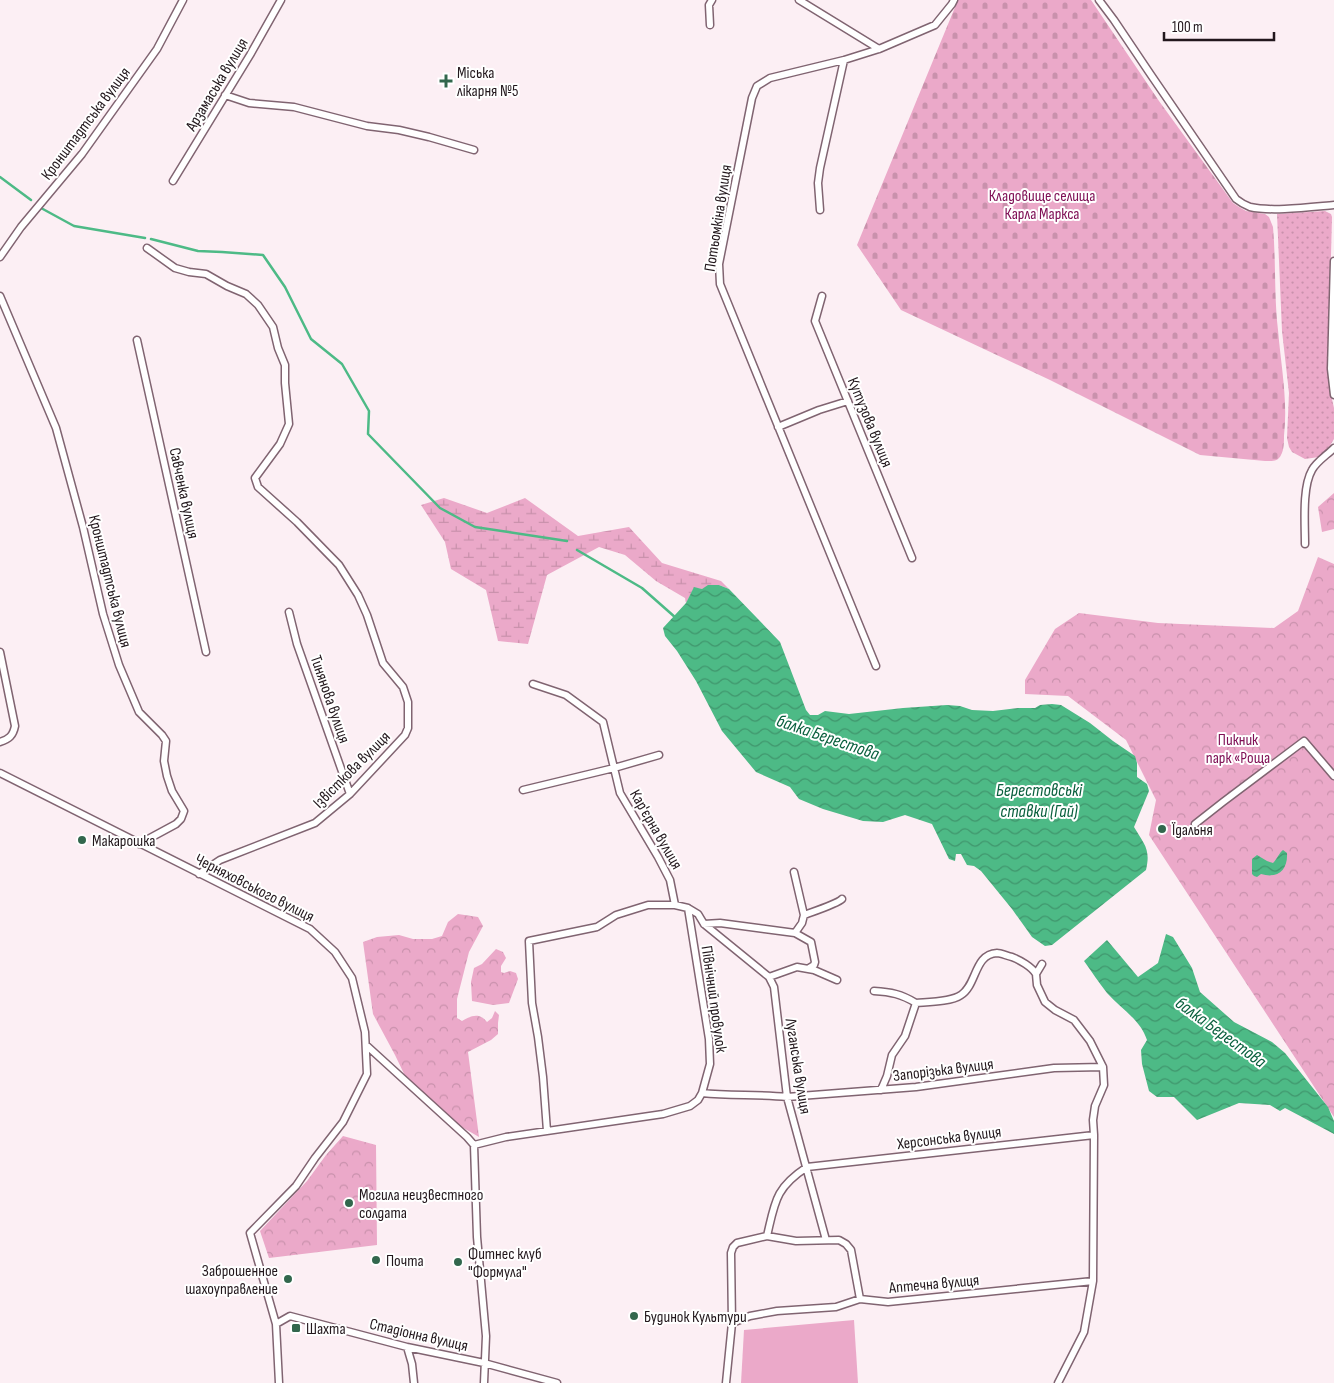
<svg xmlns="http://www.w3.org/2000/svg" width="1334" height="1383" viewBox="0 0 1334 1383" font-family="'Sofia Sans Condensed',sans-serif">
<defs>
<pattern id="grass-dots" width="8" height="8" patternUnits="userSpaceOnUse" patternTransform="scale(1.25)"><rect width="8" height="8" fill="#eba9c9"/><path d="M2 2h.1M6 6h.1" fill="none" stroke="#c991ac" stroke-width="1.8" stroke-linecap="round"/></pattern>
<pattern id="forest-crowns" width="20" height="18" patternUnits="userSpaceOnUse" patternTransform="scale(1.25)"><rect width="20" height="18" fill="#eba9c9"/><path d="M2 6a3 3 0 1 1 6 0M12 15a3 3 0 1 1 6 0" fill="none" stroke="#c991ac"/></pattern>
<pattern id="wetland-marsh" width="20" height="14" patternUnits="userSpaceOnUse" patternTransform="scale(1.25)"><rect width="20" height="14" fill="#eba9c9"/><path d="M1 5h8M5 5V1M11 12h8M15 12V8" fill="none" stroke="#c991ac"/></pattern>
<pattern id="cemetery-stones" width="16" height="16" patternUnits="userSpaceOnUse" patternTransform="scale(1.25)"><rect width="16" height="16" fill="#eba9c9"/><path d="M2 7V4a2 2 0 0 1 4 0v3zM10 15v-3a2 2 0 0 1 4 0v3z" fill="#c991ac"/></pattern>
<pattern id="water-waves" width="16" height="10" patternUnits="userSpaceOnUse" patternTransform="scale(1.25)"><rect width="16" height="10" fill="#4dba86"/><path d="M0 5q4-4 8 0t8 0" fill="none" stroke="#40966d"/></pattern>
</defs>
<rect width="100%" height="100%" fill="#fceff4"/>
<!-- grass -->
<path fill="url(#grass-dots)" d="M1325 211 1331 214 1332 217 1328 369 1330 391 1334 408V439L1325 454 1319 457 1305 459 1292 452 1289 447 1287 438 1289 393 1282 331 1277 214Z"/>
<!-- forest -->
<path fill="url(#forest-crowns)" d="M1334 493V529L1322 532 1318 507Z
M1318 557 1334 564V1117L1149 835 1156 800 1126 740 1068 696 1025 694V680L1055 629 1079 613 1158 623 1274 628 1298 611Z
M458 914 478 917 483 926 469 952 457 999V1018L462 1021C471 1016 479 1012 487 1022L492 1018 495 1011 499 1015 498 1023V1034L491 1040 468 1052 479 1137 436 1112 408 1082 395 1055 373 1014 363 942 377 937 399 935 413 939H432L442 936 448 922Z
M496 949 503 952 506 958 501 966V972L504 973 510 971 516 973 518 979 509 1003 493 1005 472 1001 471 982 474 968 482 964Z
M343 1136 376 1145 377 1245 269 1258 260 1231 307 1181 326 1155Z"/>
<!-- wetland -->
<path fill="url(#wetland-marsh)" d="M444 498 487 513 525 498 578 536 629 527 662 563 721 581 729 589 719 585 702 589 694 588 686 603 685 598 656 581 625 555 599 547 547 575 528 644 498 641 486 590 451 569 445 542 421 505Z"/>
<!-- cemetery -->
<path fill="url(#cemetery-stones)" d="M958 0H1091L1159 101 1233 203 1239 207 1246 211 1265 214 1269 217 1273 227C1276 261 1274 296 1278 330 1281 366 1288 400 1284 436 1284 442 1284 450 1281 455 1278 462 1271 461 1265 461L1200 455 1050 380 901 310 857 245Z"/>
<!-- garden -->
<path fill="#eba9c9" d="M854 1320 858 1383H741L744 1330Z"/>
<!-- water -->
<path fill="url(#water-waves)" d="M708 585H719L729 589 780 642 806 710 810 715H818L825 711 849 714 903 708 947 705 960 706 972 710 993 711 1018 708H1035L1040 705 1052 704 1061 705 1090 723 1113 741 1135 756 1137 763V777L1147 784 1149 791 1134 827C1144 844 1151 849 1146 870L1052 945 1045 946 1032 937 1012 909 981 871 974 866 967 865 961 854H956L955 861 949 859 932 824 905 815 883 822 863 821 823 809 799 799 790 787 756 772 722 731 696 681 677 651 665 636 663 628 686 603 694 587 702 589Z
M1283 850 1287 853C1288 870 1278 879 1261 874L1257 877 1254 876 1252 874V859L1257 855 1267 861 1273 863C1277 859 1279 853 1283 850Z
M1166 934 1173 937 1192 968 1200 992 1234 1022 1272 1042 1285 1053 1328 1107 1334 1121V1134L1285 1108 1280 1111 1270 1105 1239 1103 1197 1120 1174 1097H1157L1149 1091 1142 1064 1141 1050 1147 1040C1140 1019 1121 1009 1107 993 1099 983 1092 972 1084 961L1107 940 1138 977 1158 963Z"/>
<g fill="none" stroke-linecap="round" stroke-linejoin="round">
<!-- stream -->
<path stroke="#4dba86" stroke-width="2.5" d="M0 177 31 200
M41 208 74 226 145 238
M151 239 198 251 222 252 263 255 285 287 311 339 342 364 369 411 368 434 440 508 475 527 567 541
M577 550 642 588 676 618"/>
<!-- street casing -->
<g stroke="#806471" stroke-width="9">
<path id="street" d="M799 0 879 49
M1099 0 1114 20 1151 75 1236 199C1241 203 1245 205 1250 207 1271 212 1311 207 1334 205
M710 25 709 5 712 0
M225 95 249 103 294 107 367 126 399 130 429 137 474 150
M173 181 250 55 281 0
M820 210 818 183 820 168 844 60
M147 248 175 268 189 272 206 274 227 286 246 294 258 305 273 327 278 348 285 365V383L289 424 280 444 255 478 258 487 297 522 339 565 358 595 367 615 383 663 403 687 408 702V728L405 735 350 794 315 823 220 860 199 874
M0 257 21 227 82 154 157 49 183 0
M1334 261 1331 369 1334 395
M0 296 56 428 83 527 103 614 119 665 139 712 162 735 166 741 164 761 167 776 172 791 184 811 181 819 176 824 139 844
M822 296 815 321 912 558
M137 340 206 652
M778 427 819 410 848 401
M1305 544C1305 524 1302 487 1312 470 1316 462 1327 455 1334 448
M289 612 297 644 350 794
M0 652 15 726C13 736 9 739 0 742
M876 666 720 284 719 264 752 98 757 86 770 78 844 60 879 49 935 25 952 4 954 0
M533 684 566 695 603 722 614 768 659 755
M0 773 310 929 335 952 352 978 365 1032 367 1074 343 1122 315 1158 296 1186 250 1233 276 1324 279 1383
M523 790 614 768 620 793 658 857 670 880 675 905
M1195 824 1223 802 1304 741 1334 776
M794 872 804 915 802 923 795 933 811 942 815 962 814 965 809 968
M688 908 709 1039 710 1064 702 1093
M804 915C812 912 837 904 842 899
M704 924 720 923 795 933
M1042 964 1036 974 1037 985 1045 1002 1055 1010 1074 1020 1090 1041 1103 1067 1104 1085 1095 1106 1093 1120 1094 1135 1093 1281
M769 977 797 967 814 970 837 980
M874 991C891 992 901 994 916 1003L905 1036 892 1055 887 1076 881 1090
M916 1003C928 1002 951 1002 961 995 977 985 974 954 997 953 1001 953 1007 956 1012 957 1020 960 1032 967 1036 974
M366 1045 467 1137 474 1145 477 1237 486 1336 484 1383
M547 1131 543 1077 538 1037 532 1003 529 941 597 927 616 915 648 905H675L688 908 698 914 704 924 769 977 774 987 787 1097 826 1240
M474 1145 506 1137 663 1114 690 1106 698 1100 702 1093C730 1096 759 1094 787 1097L916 1087 1054 1068 1103 1067
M767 1236C775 1202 775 1188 807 1167L1094 1135
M732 1323 731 1253 733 1247 737 1243 767 1236 796 1241 839 1240 846 1244 851 1250 860 1299
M276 1324 290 1316 407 1347 484 1363 557 1383
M407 1347 412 1364 414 1383
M726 1383 732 1323 750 1316 777 1311 836 1307 860 1299 888 1302 1093 1281 1084 1332 1058 1383"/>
</g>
<!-- street -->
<use href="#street" stroke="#fff" stroke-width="6"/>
</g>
<!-- markers -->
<g fill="#32674d" stroke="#fff" stroke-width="2">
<path d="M443.5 73.5h5v5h5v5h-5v5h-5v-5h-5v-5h5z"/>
<circle cx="1162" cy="829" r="5"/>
<circle cx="82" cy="840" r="5"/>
<circle cx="349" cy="1203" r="5"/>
<circle cx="376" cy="1260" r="5"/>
<circle cx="458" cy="1262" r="5"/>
<circle cx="288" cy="1279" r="5"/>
<circle cx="634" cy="1316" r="5"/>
<rect x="291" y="1323" width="10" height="10" rx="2.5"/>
</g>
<g text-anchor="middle" stroke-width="4" stroke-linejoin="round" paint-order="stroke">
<!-- poi labels -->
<g font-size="16" fill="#22171c" stroke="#fff" text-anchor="start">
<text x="457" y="78">Міська<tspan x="457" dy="18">лікарня №5</tspan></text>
<text x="1172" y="835">Їдальня</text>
<text x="92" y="846">Макарошка</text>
<text x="359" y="1200">Могила неизвестного<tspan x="359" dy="18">солдата</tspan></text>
<text x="468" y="1259">Фитнес клуб<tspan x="468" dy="18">"Формула"</tspan></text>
<text x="386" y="1266">Почта</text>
<text x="278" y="1276" text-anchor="end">Заброшенное<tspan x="278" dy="18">шахоуправление</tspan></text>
<text x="644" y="1322">Будинок Культури</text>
<text x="306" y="1334">Шахта</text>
</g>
<!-- street labels -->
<g font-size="16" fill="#22171c" stroke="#fff">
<text transform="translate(216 84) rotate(-59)" y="6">Арзамаська вулиця</text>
<text transform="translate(85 123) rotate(-53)" y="6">Кронштадтська вулиця</text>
<text transform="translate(717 218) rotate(-81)" y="6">Потьомкіна вулиця</text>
<text transform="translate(871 422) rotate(68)" y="6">Кутузова вулиця</text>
<text transform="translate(185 493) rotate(78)" y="6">Савченка вулиця</text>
<text transform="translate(111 581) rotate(76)" y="6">Кронштадтська вулиця</text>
<text transform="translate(331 699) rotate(71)" y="6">Тинянова вулиця</text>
<text transform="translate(351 769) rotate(-45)" y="6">Iзвiсткова вулиця</text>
<text transform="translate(657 829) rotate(60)" y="6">Кар'єрна вулиця</text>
<text transform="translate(255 887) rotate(27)" y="6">Черняховського вулиця</text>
<text transform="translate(715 999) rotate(82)" y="6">Північний провулок</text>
<text transform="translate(799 1066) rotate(81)" y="6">Луганська вулиця</text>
<text transform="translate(943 1069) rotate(-7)" y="6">Запорізька вулиця</text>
<text transform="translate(949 1137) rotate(-7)" y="6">Херсонська вулиця</text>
<text transform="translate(934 1283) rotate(-5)" y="6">Аптечна вулиця</text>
<text transform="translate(419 1334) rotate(13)" y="6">Стадіонна вулиця</text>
</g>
<!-- park labels -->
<g font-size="16" fill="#801257" stroke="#fff">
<text x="1042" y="201">Кладовище селища<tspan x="1042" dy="18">Карла Маркса</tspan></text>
<text x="1238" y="745">Пикник<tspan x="1238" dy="18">парк «Роща</tspan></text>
</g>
<!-- water labels -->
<g font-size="18" font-style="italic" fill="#0a603e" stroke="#fff">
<text transform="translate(828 737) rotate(19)" y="6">балка Берестова</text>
<text x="1039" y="796">Берестовські<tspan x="1039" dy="21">ставки (Гай)</tspan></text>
<text transform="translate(1221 1032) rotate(36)" y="6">балка Берестова</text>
</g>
</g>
<!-- scale -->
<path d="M1164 32v8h110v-8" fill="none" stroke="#22171c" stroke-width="2.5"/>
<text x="1172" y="32" font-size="15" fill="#22171c" stroke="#ffffff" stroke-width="4" paint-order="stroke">100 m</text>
</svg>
